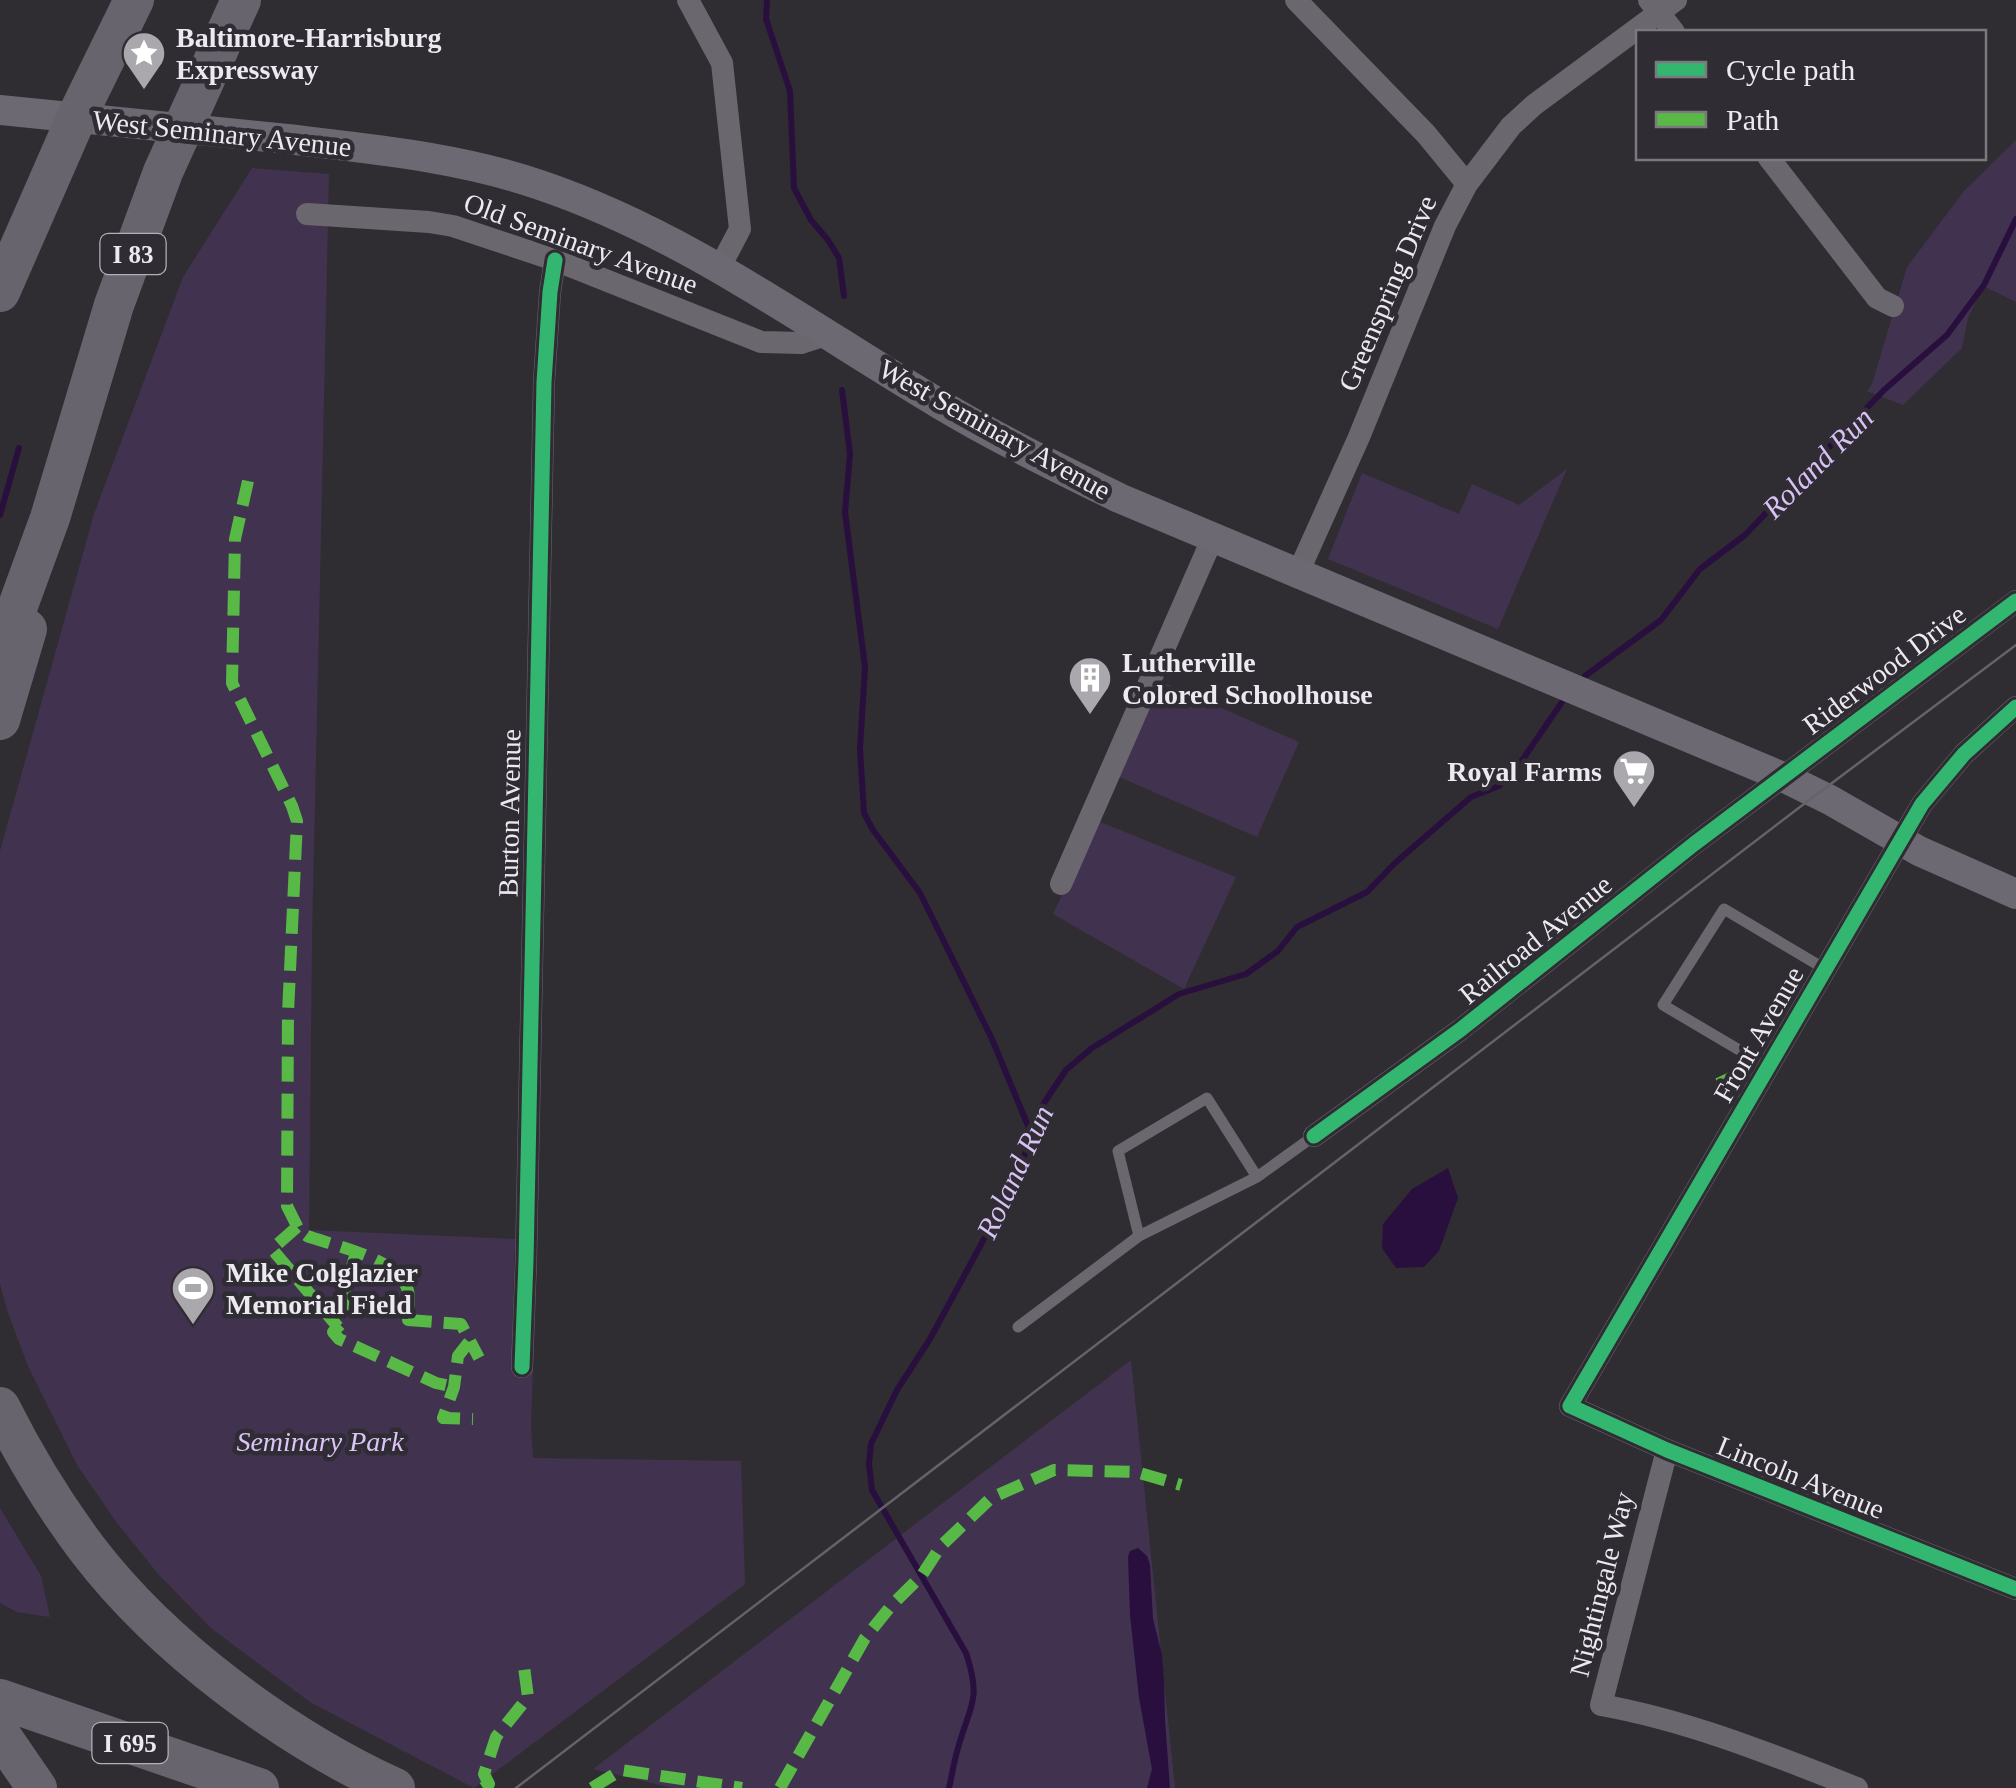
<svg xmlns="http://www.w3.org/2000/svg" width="2016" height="1788" viewBox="0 0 2016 1788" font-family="Georgia,serif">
<rect width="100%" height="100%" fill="#2f2d32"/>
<!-- green -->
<path fill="#413350" d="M2016 140V302L1983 286 1968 318 1962 348 1903 405 1867 391 1872 384 1907 267 1964 191Z
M252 168 329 174 312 936 309 1230 515 1239 512 1331 534 1334 531 1426 533 1458 741 1461 745 1584 474 1788 310 1702 211 1628 159 1575 117 1523 77 1465 28 1366 8 1313 0 1284V851L94 514 183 277Z
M1567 469 1498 629 1328 559 1362 473 1459 514 1472 484 1519 505Z
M1158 680 1299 742 1257 837 1117 776Z
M1093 819 1236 877 1184 989 1053 914 1077 864Z
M1131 1360 1175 1788H672L593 1769Z
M0 1508 41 1576 50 1617 17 1612 0 1603Z"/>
<!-- water -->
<path fill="#290f3e" d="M1448 1168 1458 1198 1439 1251 1424 1267 1396 1268 1382 1248 1383 1224 1412 1189Z
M1138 1548 1147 1556 1150 1565 1153 1619 1162 1655 1164 1680 1165 1720 1170 1788H1147L1152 1769 1139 1698 1130 1615 1128 1557 1130 1551Z"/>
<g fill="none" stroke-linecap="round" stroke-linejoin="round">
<!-- stream -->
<path stroke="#290f3e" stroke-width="6" d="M767 0 766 19 790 91 794 188 811 220 828 240 839 258 844 296
M842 390 850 454 845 512 865 667 860 749 864 813 873 830 920 893 992 1039 1031 1133
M0 515 19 448
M1585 676 1661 620 1700 569 1745 535 1884 390 1947 335 1984 285 2016 219
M949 1788C952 1775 954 1761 958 1748 970 1704 982 1701 966 1653L872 1490 869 1464 871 1444 897 1390 930 1339 984 1239 1024 1156 1044 1103 1066 1070 1092 1048 1179 994 1246 974 1278 951 1297 927 1367 892 1395 863 1471 797 1499 786 1523 759 1562 702"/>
<!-- service -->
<path stroke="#6a676f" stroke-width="11" d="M1768 1067 1663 1005 1724 909 1825 969
M1139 1236 1118 1151 1207 1098 1257 1177
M1018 1327 1139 1236 1257 1177 1314 1136"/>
<!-- minor -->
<path stroke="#6a676f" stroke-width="22" d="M688 0 722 63 740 229 720 267
M1296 0 1426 134 1467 184
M1649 0 1674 32
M1769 158 1877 298 1893 306
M307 214 429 222 453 226 555 260 761 342 801 343 829 334
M1298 573 1359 437 1445 226 1467 184 1511 126 1534 105 1676 0
M2016 707 1964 754 1922 804 1570 1406 1667 1450 2016 1589
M1061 884 1213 537
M1314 1136 1460 1030 1694 844 2016 601
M522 1367 526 1261 544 382 550 292 555 260
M1667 1450 1601 1705C1690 1721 1773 1755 1857 1788"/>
<!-- secondary -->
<path stroke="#6d6973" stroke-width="30" d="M0 110C96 120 191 129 287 139 371 149 459 157 540 185 685 234 807 325 938 403 996 438 1058 468 1119 498L1783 777 1830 800 1919 851 2016 894"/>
<!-- motorway -->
<path stroke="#68646e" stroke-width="40" d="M0 292 78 114 134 0
M0 655 50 518 114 305 163 172 241 0
M0 720 27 629
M0 1407C25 1457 54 1505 88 1550 163 1648 284 1737 395 1788
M0 1699 259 1788
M0 1734 37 1788"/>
<!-- tram -->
<path stroke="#656368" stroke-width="2.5" d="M516 1788 1796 810 2016 645"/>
<!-- quiet -->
<path stroke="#58b947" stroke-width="12" stroke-dasharray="25 12" stroke-linecap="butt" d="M248 481 235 539 232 683 292 806 297 821 288 1013 287 1206 299 1230 307 1236C335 1246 396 1258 407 1288 411 1296 408 1311 408 1320L461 1324 479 1358
M1718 1084 1737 1075 1756 1086
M297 1227 272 1249 338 1327
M356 1253 344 1294 341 1324 333 1332 339 1339 436 1383 454 1387
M469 1342 458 1356 454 1387 443 1418 473 1419
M483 1788 489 1784 484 1774 496 1737 528 1697 524 1667
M592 1788 621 1770 742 1788
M780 1788 865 1638 891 1606 922 1575 941 1546 991 1498 1054 1470 1136 1472 1181 1485"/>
<!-- cycleway casing -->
<g stroke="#2f2c33" stroke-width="21">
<path id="cycleway" d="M2016 707 1964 754 1922 804 1570 1406 1667 1450 2016 1589
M1314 1136 1460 1030 1694 844 2016 601
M522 1367 526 1261 544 382 550 292 555 260"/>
</g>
<!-- cycleway -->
<use href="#cycleway" stroke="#33b770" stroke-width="15"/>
</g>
<!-- icons -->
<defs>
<g id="sight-pin" transform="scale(2.25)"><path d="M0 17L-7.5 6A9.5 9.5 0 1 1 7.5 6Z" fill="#aaa8ad" stroke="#2f2c33"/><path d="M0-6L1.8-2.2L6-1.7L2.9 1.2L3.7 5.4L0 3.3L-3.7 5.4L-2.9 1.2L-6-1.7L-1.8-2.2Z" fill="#fff"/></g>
<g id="building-pin" transform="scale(2.25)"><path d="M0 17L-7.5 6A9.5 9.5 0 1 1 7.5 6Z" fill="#aaa8ad" stroke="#2f2c33"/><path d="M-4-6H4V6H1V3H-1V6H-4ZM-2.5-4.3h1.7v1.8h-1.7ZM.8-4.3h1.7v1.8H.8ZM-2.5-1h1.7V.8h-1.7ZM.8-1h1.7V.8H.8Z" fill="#fff"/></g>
<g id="supermarket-pin" transform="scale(2.25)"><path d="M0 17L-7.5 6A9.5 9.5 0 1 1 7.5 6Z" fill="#aaa8ad" stroke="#2f2c33"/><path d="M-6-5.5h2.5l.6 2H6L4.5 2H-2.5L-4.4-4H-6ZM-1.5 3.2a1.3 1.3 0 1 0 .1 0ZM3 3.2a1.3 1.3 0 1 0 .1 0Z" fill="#fff"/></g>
<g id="stadium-pin" transform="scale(2.25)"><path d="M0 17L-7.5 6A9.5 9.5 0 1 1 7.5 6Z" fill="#aaa8ad" stroke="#2f2c33"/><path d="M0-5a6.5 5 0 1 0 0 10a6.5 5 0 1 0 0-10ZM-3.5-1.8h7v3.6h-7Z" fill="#fff"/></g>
</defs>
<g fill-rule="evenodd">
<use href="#sight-pin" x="144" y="53"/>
<use href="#building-pin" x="1090" y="678"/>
<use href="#supermarket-pin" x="1634" y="771"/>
<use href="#stadium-pin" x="193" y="1288"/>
</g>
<g text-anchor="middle" stroke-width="9" stroke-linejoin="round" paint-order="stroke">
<!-- shield labels -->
<g fill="#2f2c33" stroke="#b3b1b7" stroke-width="2.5">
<rect x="100.5" y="234" width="65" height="40" rx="8"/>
<rect x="92.5" y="1723" width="75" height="40" rx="8"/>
</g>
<g font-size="25" font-weight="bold" fill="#eceaef">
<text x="133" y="263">I 83</text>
<text x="130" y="1752">I 695</text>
</g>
<!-- poi labels -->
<g font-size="28" font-weight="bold" fill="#eceaef" stroke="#2f2c33" text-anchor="start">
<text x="176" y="47">Baltimore-Harrisburg<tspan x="176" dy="32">Expressway</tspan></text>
<text x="1122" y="672">Lutherville<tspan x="1122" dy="32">Colored Schoolhouse</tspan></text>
<text x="1602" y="781" text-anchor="end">Royal Farms</text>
<text x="226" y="1282">Mike Colglazier<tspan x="226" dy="32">Memorial Field</tspan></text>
</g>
<!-- street labels -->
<g font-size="28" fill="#eceaef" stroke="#2f2c33">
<text transform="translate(222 133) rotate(6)" y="10">West Seminary Avenue</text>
<text transform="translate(581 243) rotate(20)" y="10">Old Seminary Avenue</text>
<text transform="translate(1387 293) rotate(-67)" y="10">Greenspring Drive</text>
<text transform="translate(995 429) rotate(29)" y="10">West Seminary Avenue</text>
<text transform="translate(1884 669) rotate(-37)" y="10">Riderwood Drive</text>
<text transform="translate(509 813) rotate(-89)" y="10">Burton Avenue</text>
<text transform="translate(1535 939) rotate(-39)" y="10">Railroad Avenue</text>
<text transform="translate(1758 1034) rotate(-60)" y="10">Front Avenue</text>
<text transform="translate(1801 1477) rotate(22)" y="10">Lincoln Avenue</text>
<text transform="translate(1601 1584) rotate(-76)" y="10">Nightingale Way</text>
</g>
<!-- park labels -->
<g font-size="28" font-style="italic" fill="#dbc4f7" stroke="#2f2c33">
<text x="320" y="1451">Seminary Park</text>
</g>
<!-- water labels -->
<g font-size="30" font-style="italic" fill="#d8c1f4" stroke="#2f2c33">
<text transform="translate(1818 463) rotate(-45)" y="10">Roland Run</text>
<text transform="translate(1015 1172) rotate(-65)" y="10">Roland Run</text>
</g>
</g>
<!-- legend -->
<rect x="1636" y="30" width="350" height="130" fill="#2f2c33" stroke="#7b787e" stroke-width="2.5"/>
<rect x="1656" y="62" width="50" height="15" fill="#33b770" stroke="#7b787e" stroke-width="2.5"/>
<text x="1726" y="80" font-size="30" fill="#eceaef">Cycle path</text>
<rect x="1656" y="112" width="50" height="15" fill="#58b947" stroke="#7b787e" stroke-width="2.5"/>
<text x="1726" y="130" font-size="30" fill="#eceaef">Path</text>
</svg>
